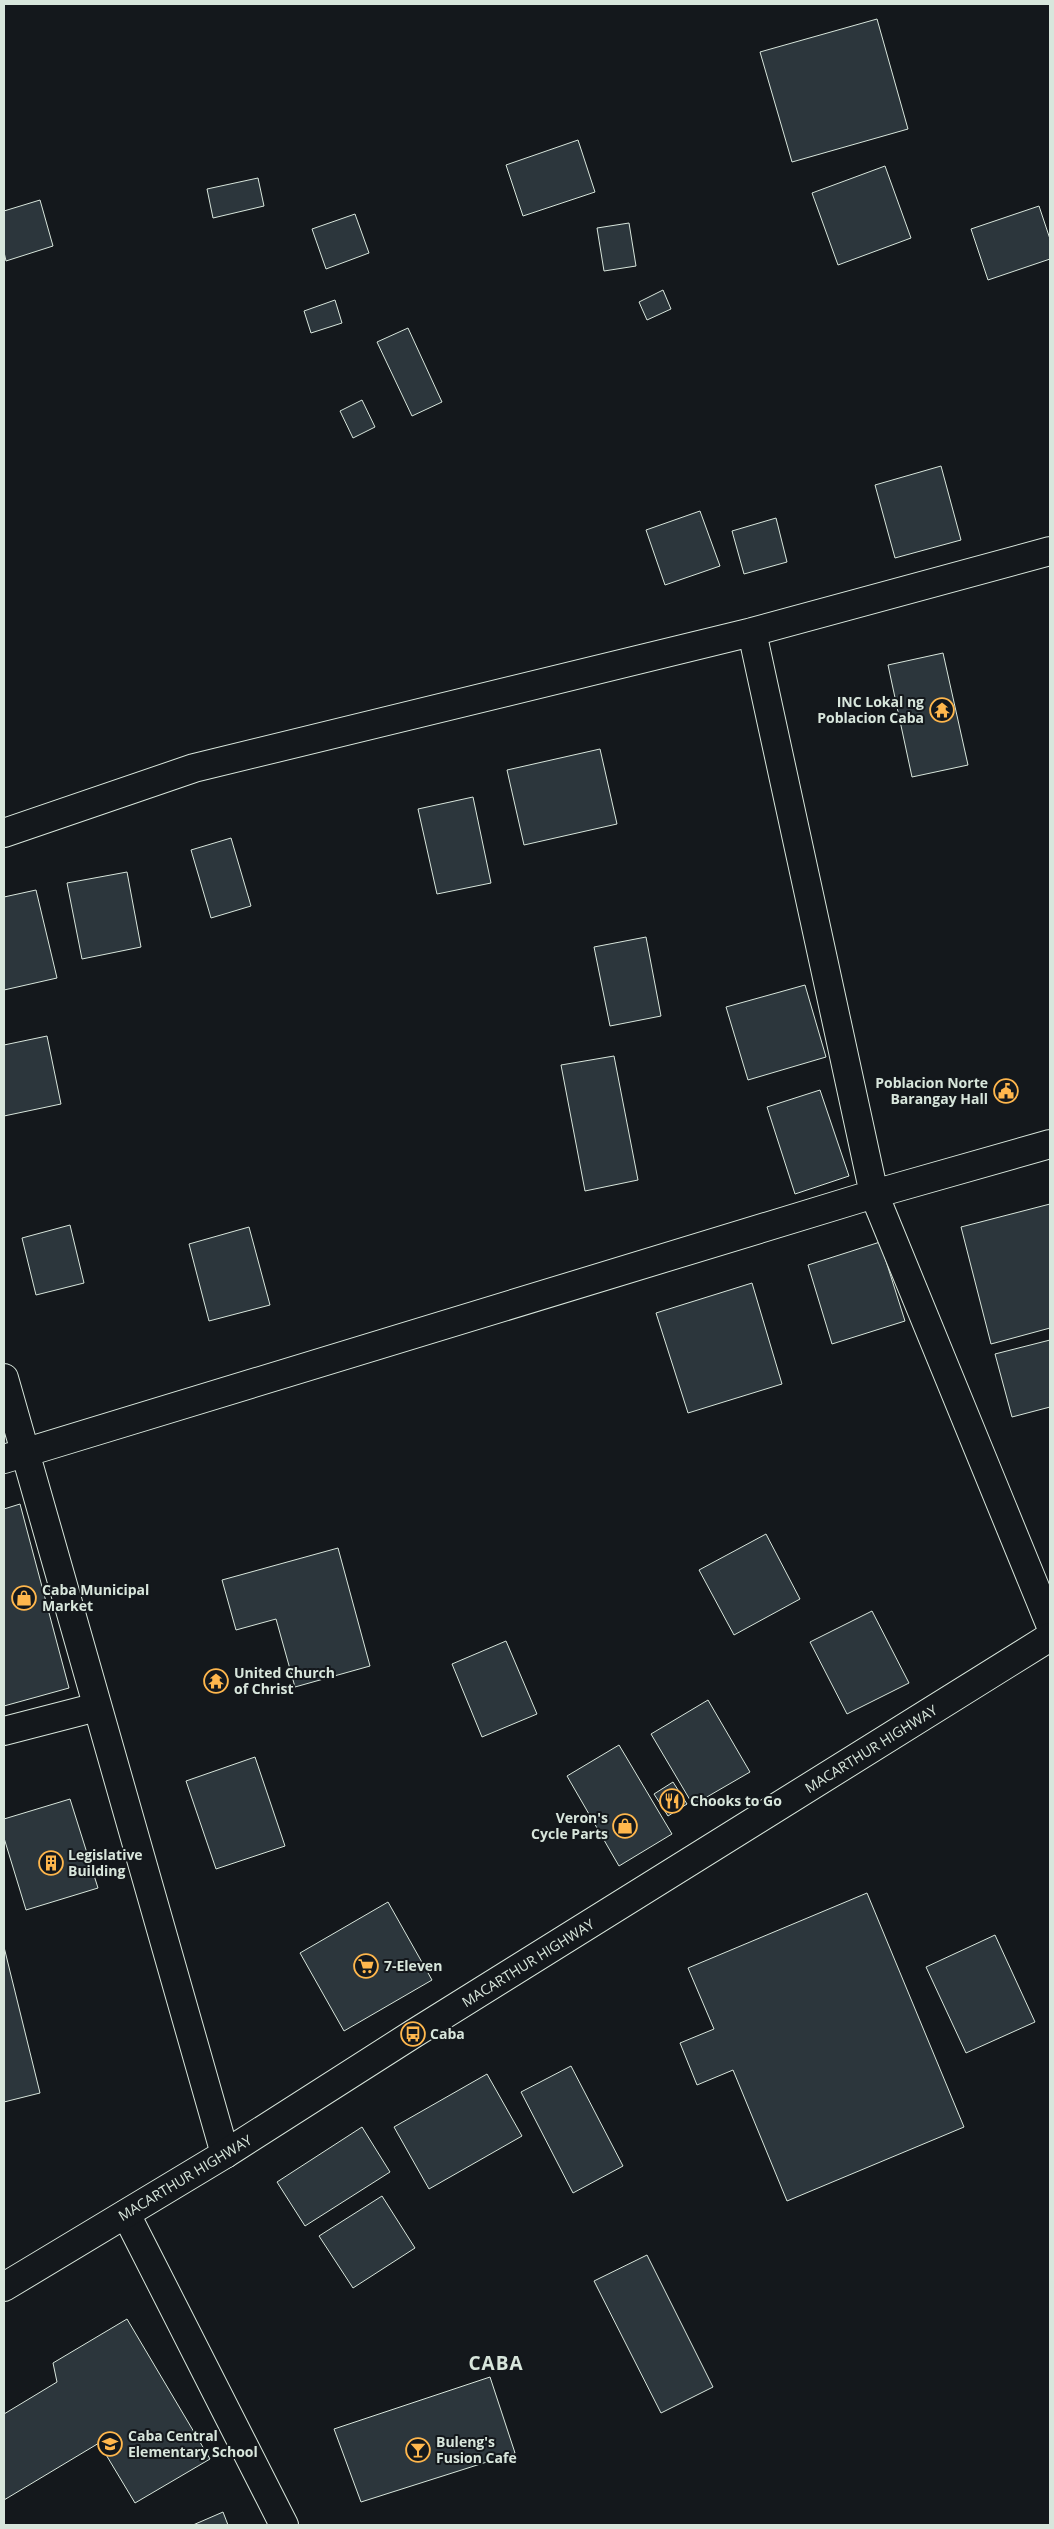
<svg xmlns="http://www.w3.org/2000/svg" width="1054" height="2529" viewBox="0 0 1054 2529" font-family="'Open Sans',sans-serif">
<rect width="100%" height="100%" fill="#14181c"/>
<!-- building -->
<path fill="#2c363c" stroke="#d8e6dc" d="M877 19 908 129 792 162 760 52Z
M578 140 595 192 523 216 506 165Z
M885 166 911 238 838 265 812 193Z
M258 178 264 206 213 218 207 189Z
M40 200 53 246 6 261 4 252V211Z
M1039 206 1050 239V259L988 280 971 229Z
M355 214 369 253 326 269 312 229Z
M629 223 636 266 604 271 597 228Z
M663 290 671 309 647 320 639 302Z
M335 300 342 323 311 333 304 311Z
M408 328 442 402 412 416 377 342Z
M362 400 375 427 353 438 340 411Z
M941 466 961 540 895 558 875 485Z
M700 511 720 566 665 585 646 530Z
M776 518 787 562 744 574 732 531Z
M943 653 968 765 912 777 888 665Z
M600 749 617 824 524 845 507 770Z
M473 797 491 883 437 894 418 809Z
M231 838 251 906 211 918 191 850Z
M127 872 141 947 82 959 67 883Z
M36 890 57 978 4 990V897Z
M646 937 661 1016 610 1026 594 947Z
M805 985 826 1057 748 1080 726 1007Z
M47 1036 61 1104 4 1116V1045Z
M614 1056 638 1180 585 1191 561 1065Z
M820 1090 849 1176 795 1194 767 1107Z
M1050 1204V1328L991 1344 961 1227Z
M70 1225 84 1283 36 1295 22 1238Z
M249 1227 270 1305 209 1321 189 1244Z
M880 1242 905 1321 832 1344 808 1265Z
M752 1283 782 1384 688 1413 656 1313Z
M1050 1340V1407L1012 1417 995 1354Z
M20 1504 69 1688 4 1706V1509Z
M766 1534 800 1599 734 1635 699 1570Z
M338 1548 370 1666 295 1687 276 1619 236 1630 222 1580Z
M872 1611 909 1683 847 1714 810 1642Z
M506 1641 537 1714 482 1737 452 1664Z
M708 1700 750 1772 693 1805 651 1734Z
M619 1745 672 1834 619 1866 567 1776Z
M255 1757 285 1846 216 1869 186 1781Z
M673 1782 687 1804 668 1816 654 1794Z
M70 1799 98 1888 26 1910 4 1838V1819Z
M867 1893 964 2127 787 2201 733 2070 697 2085 680 2043 714 2029 688 1968Z
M388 1902 432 1980 344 2031 300 1953Z
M995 1935 1035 2022 966 2053 926 1967Z
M4 1947 40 2093 4 2102Z
M571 2066 623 2166 573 2193 521 2092Z
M487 2074 522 2136 429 2189 394 2127Z
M362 2127 390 2172 305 2226 277 2182Z
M382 2196 415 2248 353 2288 319 2236Z
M647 2255 713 2387 661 2413 594 2281Z
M127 2319 210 2459 135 2503 99 2443 4 2500V2414L57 2382 53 2363Z
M490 2377 515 2453 361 2502 334 2429Z
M223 2512 228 2525H193Z"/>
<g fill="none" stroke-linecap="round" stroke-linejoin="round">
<!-- minor casing -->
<g stroke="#d8e6dc" stroke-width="30">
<path id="minor" d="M752 632 874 1194 1050 1624
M4 833 194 768 752 632 1050 551
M4 1378 225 2154
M4 1459 874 1194 1050 1144
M4 1731 97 1707
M126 2214 284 2525"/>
</g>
<!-- highway casing -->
<g stroke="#d8e6dc" stroke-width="30">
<path id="highway" d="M4 2287 225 2154 413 2034 1050 1637"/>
</g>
<!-- minor -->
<use href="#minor" stroke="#14181c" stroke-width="28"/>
<!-- highway -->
<use href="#highway" stroke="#14181c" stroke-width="28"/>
</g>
<!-- icons -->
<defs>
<g id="temple-ring" transform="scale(1.25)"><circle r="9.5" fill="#14181c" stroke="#ffb74d" stroke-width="1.5"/><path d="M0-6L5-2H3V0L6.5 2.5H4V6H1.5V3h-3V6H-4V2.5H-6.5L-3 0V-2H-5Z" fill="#ffb74d"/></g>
<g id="civic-ring" transform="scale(1.25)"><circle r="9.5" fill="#14181c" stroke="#ffb74d" stroke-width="1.5"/><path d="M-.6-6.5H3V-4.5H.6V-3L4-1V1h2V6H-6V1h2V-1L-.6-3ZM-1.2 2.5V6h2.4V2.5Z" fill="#ffb74d"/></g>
<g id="shop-ring" transform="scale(1.25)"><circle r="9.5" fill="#14181c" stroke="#ffb74d" stroke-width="1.5"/><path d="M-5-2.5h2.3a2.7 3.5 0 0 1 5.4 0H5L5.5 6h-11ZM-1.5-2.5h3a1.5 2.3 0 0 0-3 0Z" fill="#ffb74d"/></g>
<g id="restaurant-ring" transform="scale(1.25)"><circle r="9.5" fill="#14181c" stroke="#ffb74d" stroke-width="1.5"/><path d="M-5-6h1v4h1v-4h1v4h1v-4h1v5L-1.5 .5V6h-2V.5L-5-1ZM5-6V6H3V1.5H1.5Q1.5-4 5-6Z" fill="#ffb74d"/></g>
<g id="building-ring" transform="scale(1.25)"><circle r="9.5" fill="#14181c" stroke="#ffb74d" stroke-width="1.5"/><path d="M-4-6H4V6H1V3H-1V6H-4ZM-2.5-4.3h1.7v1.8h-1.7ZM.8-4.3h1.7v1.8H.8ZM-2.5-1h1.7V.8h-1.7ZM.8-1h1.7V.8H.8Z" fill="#ffb74d"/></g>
<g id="supermarket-ring" transform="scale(1.25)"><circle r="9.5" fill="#14181c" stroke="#ffb74d" stroke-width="1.5"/><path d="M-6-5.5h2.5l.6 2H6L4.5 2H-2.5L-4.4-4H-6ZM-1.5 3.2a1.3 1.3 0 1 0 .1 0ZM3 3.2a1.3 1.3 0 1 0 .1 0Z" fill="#ffb74d"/></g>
<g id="bus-ring" transform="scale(1.25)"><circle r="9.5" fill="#14181c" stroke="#ffb74d" stroke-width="1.5"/><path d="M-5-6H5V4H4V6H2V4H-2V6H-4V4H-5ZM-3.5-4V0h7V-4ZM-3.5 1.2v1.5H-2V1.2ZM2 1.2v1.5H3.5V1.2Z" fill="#ffb74d"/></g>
<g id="school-ring" transform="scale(1.25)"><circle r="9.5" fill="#14181c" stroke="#ffb74d" stroke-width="1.5"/><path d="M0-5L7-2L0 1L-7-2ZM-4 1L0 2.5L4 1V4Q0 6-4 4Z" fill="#ffb74d"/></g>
<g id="bar-ring" transform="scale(1.25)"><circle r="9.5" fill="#14181c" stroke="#ffb74d" stroke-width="1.5"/><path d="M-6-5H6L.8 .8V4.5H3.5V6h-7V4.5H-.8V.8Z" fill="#ffb74d"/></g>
</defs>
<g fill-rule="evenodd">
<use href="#temple-ring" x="942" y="710"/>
<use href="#civic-ring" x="1006" y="1091"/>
<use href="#shop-ring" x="24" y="1598"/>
<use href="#temple-ring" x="216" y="1681"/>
<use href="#restaurant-ring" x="672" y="1801"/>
<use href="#shop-ring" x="625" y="1826"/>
<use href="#building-ring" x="51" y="1863"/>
<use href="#supermarket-ring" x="366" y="1966"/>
<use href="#bus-ring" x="413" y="2034"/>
<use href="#school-ring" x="110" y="2444"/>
<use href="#bar-ring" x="418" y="2450"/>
</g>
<g text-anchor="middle" stroke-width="4" stroke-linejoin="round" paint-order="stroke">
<!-- poi labels -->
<g font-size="14" font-weight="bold" fill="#d8e6dc" stroke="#14181c" text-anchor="start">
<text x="924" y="707" text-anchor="end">INC Lokal ng<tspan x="924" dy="16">Poblacion Caba</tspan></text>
<text x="988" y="1088" text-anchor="end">Poblacion Norte<tspan x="988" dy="16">Barangay Hall</tspan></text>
<text x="42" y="1595">Caba Municipal<tspan x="42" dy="16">Market</tspan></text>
<text x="234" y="1678">United Church<tspan x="234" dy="16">of Christ</tspan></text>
<text x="690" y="1806">Chooks to Go</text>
<text x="608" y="1823" text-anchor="end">Veron's<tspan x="608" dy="16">Cycle Parts</tspan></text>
<text x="68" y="1860">Legislative<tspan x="68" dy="16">Building</tspan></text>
<text x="384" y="1971">7-Eleven</text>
<text x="430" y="2039">Caba</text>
<text x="128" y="2441">Caba Central<tspan x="128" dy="16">Elementary School</tspan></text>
<text x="436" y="2447">Buleng's<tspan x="436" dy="16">Fusion Cafe</tspan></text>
</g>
<!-- street labels -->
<g font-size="14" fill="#d8e6dc" stroke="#14181c">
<text transform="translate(871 1749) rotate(-32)" y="5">MACARTHUR HIGHWAY</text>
<text transform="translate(528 1963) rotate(-32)" y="5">MACARTHUR HIGHWAY</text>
<text transform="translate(185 2178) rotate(-31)" y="5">MACARTHUR HIGHWAY</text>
</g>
<!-- district labels -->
<g font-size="19" font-weight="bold" letter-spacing="1" fill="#d8e6dc" stroke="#14181c">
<text x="496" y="2370">CABA</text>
</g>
</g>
<!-- border -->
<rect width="1054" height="2529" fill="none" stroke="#d8e6dc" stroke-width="10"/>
</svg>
